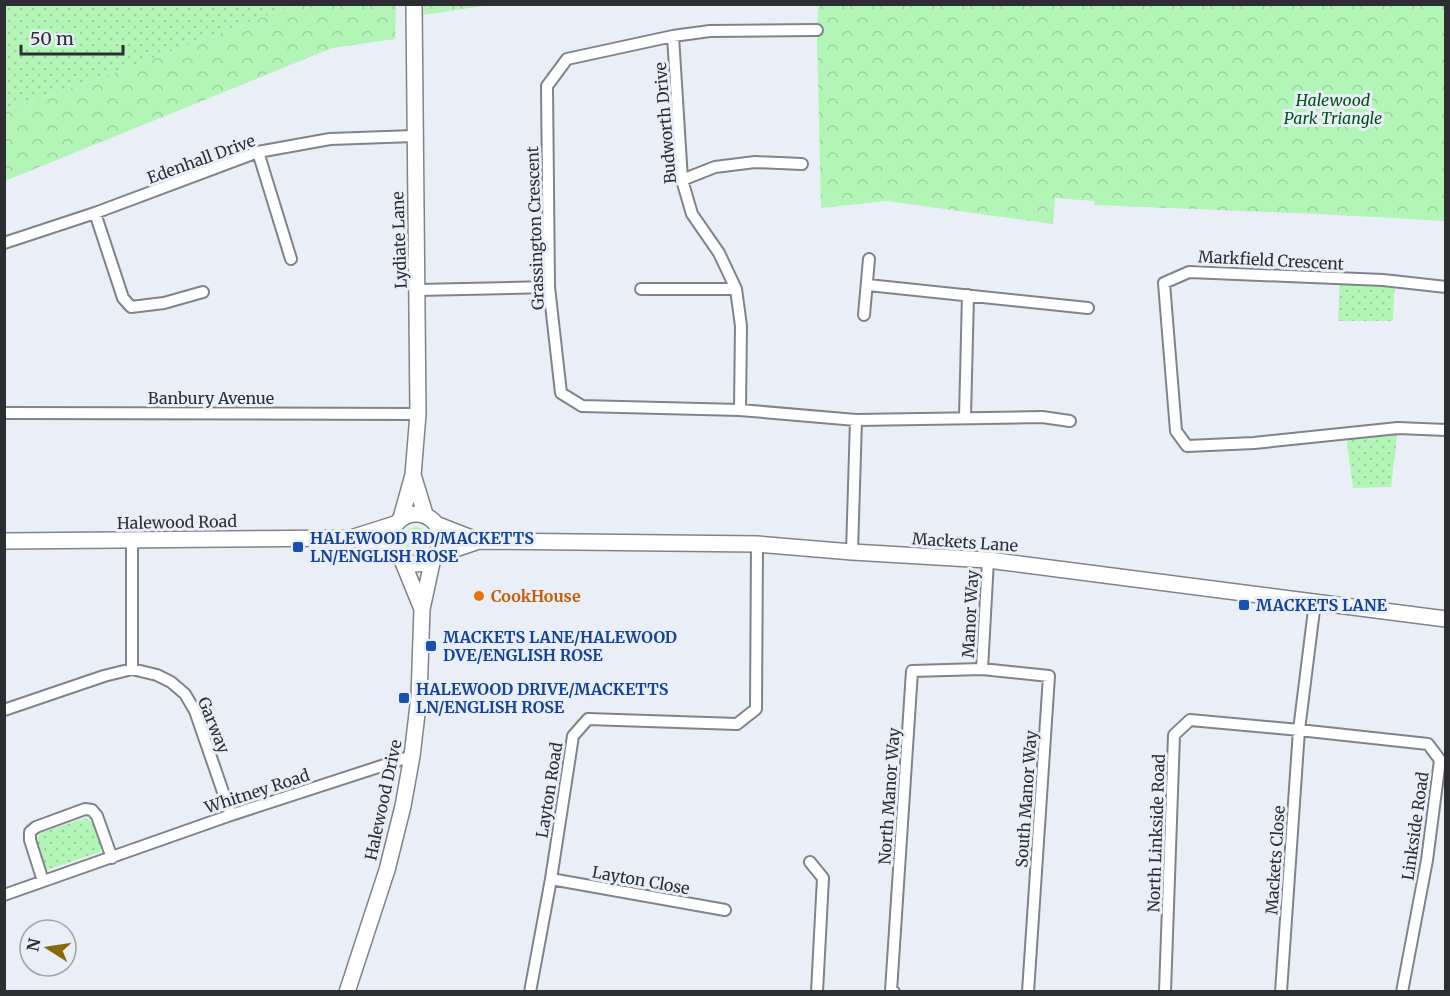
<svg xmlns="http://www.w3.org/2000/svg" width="1450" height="996" viewBox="0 0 1450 996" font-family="Merriweather,serif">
<defs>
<pattern id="grass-dots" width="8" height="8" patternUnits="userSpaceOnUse" patternTransform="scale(1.5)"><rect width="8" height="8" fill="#b2f5b6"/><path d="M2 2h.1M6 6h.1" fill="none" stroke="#99d29d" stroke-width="1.8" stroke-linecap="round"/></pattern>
<pattern id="forest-crowns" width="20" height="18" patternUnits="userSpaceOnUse" patternTransform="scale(1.5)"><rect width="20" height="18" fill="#b2f5b6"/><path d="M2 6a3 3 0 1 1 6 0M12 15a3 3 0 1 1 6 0" fill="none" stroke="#99d29d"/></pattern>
</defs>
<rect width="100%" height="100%" fill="#eaeff7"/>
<!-- grass -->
<path fill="url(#grass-dots)" d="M4 5H295L103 77 5 110Z
M1340 279 1395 281 1393 321H1338Z
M1398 428 1391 487 1353 488 1346 435Z
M404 539a12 12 0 1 1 24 0a12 12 0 1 1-24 0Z
M85 818 94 823 102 848 100 852 47 870C40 862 36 847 37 837L43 832Z"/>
<!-- forest -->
<path fill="url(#forest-crowns)" d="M295 5H396L395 39 332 48 5 181V110L103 77Z
M424 5V4L489 5 423 15Z
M818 5H1445V221L1317 214 1094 205V201L1055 198 1053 224 887 201 821 208 817 40Z"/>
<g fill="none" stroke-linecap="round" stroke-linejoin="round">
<!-- street casing -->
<g stroke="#7f838a" stroke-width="14">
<path id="street" d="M817 30 710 31 673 36 567 59 547 86 549 287 561 393 582 406 740 410 856 420 1042 417 1070 421
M673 36 682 180 692 214 719 253 736 289 741 326 740 410
M258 152 291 259
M682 180 715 167 755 162 802 164
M95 213 123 298 131 307 164 303 203 292
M4 243 95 213 258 152 330 139 414 136
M868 285 1088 308
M1446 287 1383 280 1189 272 1164 283 1176 431 1187 446 1254 443 1398 428 1446 430
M641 289H736
M418 290 549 287
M864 315 869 259
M4 413 418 414
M965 417 968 295
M132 541V669
M852 552 856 420
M1315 602 1299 730 1428 744 1440 760 1427 860 1402 992
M982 669 988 560
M4 710 104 676 132 669 157 675 171 682 185 694 195 711 231 815
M810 862 823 878 817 992
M551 879 725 910
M43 881 30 840V832L36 827 85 809 92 810 97 816 112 858
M4 895 231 815 412 756
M530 992 551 879 573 736 588 719 737 724 756 709 757 544
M894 992 891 991 912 671 982 669 1049 676 1028 992
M1165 992 1174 735 1190 720 1299 730 1281 992"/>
</g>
<!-- secondary casing -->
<g stroke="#7f838a" stroke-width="18">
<path id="secondary" d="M413 475 425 514
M391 539a25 25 0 1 1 50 0a25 25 0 1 1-50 0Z
M401 518 413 475 418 414 414 4
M438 525 479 541
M354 537 395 524
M4 541 351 538 394 551
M435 556 479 541 757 544 852 552 988 560 1446 619
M402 560 422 609
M347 992 387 870 403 806 412 756 419 697 422 609 433 558"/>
</g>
<!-- street -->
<use href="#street" stroke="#fff" stroke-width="10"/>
<!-- secondary -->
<use href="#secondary" stroke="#fff" stroke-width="15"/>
</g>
<!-- markers -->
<g fill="#1a4fb4" stroke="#eaeff7" stroke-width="2">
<rect x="292" y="541" width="12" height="12" rx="3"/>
<rect x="1238" y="599" width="12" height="12" rx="3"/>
<rect x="425" y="640" width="12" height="12" rx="3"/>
<rect x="398" y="692" width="12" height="12" rx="3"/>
</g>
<circle fill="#e8710a" stroke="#eaeff7" stroke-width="2" cx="479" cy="596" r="6"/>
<g text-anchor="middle" stroke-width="6" stroke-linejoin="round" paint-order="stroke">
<!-- park labels -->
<g font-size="16" font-style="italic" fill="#005316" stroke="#eaeff7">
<text x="1333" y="106">Halewood<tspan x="1333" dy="18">Park Triangle</tspan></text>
</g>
<!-- street labels -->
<g font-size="16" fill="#2c2e31" stroke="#eaeff7">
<text transform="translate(665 123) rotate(-95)" y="6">Budworth Drive</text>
<text transform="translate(201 159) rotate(-20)" y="6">Edenhall Drive</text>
<text transform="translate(535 228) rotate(-92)" y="6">Grassington Crescent</text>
<text transform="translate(399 240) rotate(-92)" y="6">Lydiate Lane</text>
<text transform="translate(1271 260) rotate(3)" y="6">Markfield Crescent</text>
<text x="211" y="404">Banbury Avenue</text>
<text transform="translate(177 522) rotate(-1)" y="6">Halewood Road</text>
<text transform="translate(965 542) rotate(4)" y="6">Mackets Lane</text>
<text transform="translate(970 614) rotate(-87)" y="6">Manor Way</text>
<text transform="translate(214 725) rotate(68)" y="6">Garway</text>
<text transform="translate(549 790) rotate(-81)" y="6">Layton Road</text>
<text transform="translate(257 791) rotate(-18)" y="6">Whitney Road</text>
<text transform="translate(889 796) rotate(-86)" y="6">North Manor Way</text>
<text transform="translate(1026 799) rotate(-86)" y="6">South Manor Way</text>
<text transform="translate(383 800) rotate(-78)" y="6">Halewood Drive</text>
<text transform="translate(1415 826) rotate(-82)" y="6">Linkside Road</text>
<text transform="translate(1156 833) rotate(-88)" y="6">North Linkside Road</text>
<text transform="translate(1275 860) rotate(-86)" y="6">Mackets Close</text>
<text transform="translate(641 880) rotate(10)" y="6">Layton Close</text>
</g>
<!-- transit labels -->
<g font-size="16" font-weight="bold" fill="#164399" stroke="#eaeff7" text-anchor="start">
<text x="310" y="544">HALEWOOD RD/MACKETTS<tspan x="310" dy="18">LN/ENGLISH ROSE</tspan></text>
<text x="1256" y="611">MACKETS LANE</text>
<text x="443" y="643">MACKETS LANE/HALEWOOD<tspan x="443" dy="18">DVE/ENGLISH ROSE</tspan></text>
<text x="416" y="695">HALEWOOD DRIVE/MACKETTS<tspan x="416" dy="18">LN/ENGLISH ROSE</tspan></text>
</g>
<!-- food labels -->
<g font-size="16" font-weight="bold" fill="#c56008" stroke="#eaeff7" text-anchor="start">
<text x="491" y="602">CookHouse</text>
</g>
</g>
<!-- border -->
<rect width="1450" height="996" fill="none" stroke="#2c2e31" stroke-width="12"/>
<!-- north arrow -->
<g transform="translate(48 948) rotate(282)"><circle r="28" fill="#eaeff7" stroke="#9ea2a8" stroke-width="1.5"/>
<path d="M0-4.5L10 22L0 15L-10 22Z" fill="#876b08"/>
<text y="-9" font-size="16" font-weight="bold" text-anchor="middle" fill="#2c2e31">N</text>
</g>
<!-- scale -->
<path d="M21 45v9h102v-9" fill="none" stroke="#2c2e31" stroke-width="3"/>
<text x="30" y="45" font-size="18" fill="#2c2e31" stroke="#eaeff7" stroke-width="4.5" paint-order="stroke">50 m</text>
</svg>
